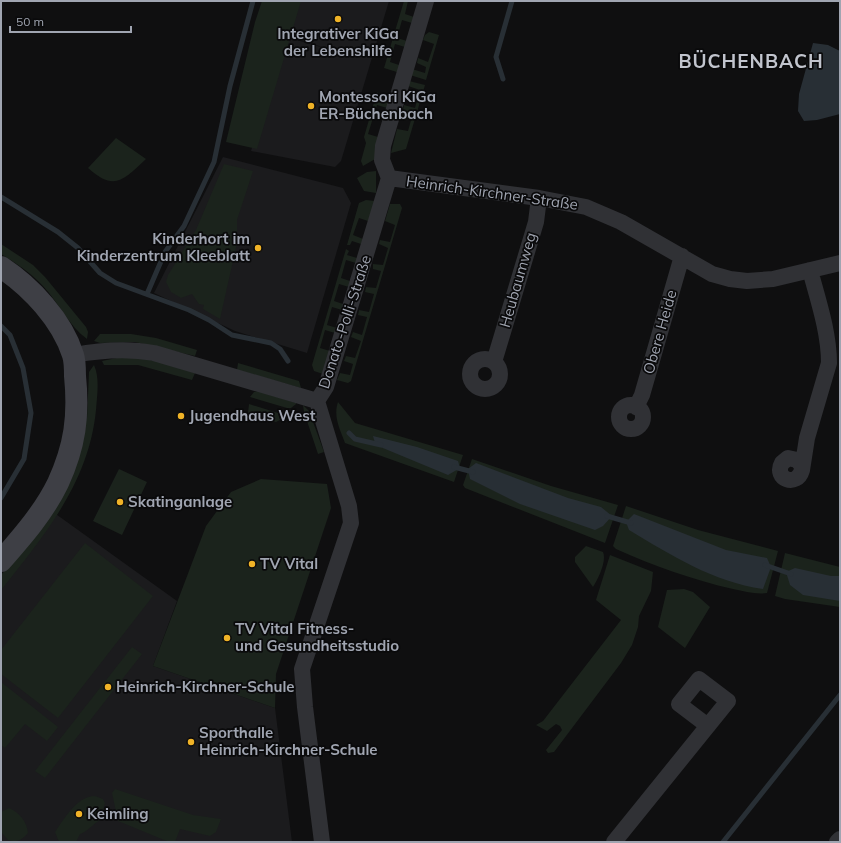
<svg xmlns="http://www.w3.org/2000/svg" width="841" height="843" viewBox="0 0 841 843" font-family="Mulish,sans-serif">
<rect width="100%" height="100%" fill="#0f0f10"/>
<!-- built -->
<path fill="#1b1b1d" d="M297 1H389L341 161 335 167 251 151 286 37 352 56 286 36Z
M223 157 343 188 351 203 307 353 235 331 154 293Z
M53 512 177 601 153 666 275 708 292 842H1V576Z"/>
<!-- green -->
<path fill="#1b231c" d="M262 1H301L257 149 226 142 255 22Z
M404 1H408L405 14 414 17 412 23 402 20 397 38 407 41 405 47 395 44 390 62 402 66 400 73 384 68Z
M429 32 439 35 426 80 410 75 412 69 425 73 426 67 417 63 418 58 428 62 434 44 423 40 425 35Z
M409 81 425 85 406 149 391 153 397 129 408 131 413 113 403 110 404 105 415 108 420 90 408 86Z
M377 92 380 94 379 100 388 102 387 108 377 105 368 134 378 137 375 159 363 166 361 161 366 143 364 137Z
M116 138 146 159C123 180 115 192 88 168Z
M224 164 253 171 237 220V243L220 319 203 309 204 305 199 304 192 294 181 298 171 292 166 282 168 275 196 230Z
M376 171V193L364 191 357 178 367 172Z
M366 200 375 201 368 221 359 218 353 235 363 239 361 244 352 241 350 245H347L359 203Z
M390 204H400L402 208 351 381 348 383 337 380 340 373 350 375 353 364 344 361 346 356 355 358 361 341 351 337 353 332 362 335 367 317 358 315 359 310 369 312 374 294 365 292 366 287 376 288 381 271 373 269V264L383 265 388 248 379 244 380 240 390 242 395 225 385 221Z
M1 244 33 265 45 277 86 327 88 332 87 339C68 325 59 303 43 286 31 273 16 263 1 254Z
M346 249 349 251 347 255 357 258 356 263 346 260 341 278 350 281 349 287 339 284 334 301 343 304 342 310 332 307 327 325 337 328 335 333 325 330 320 348 330 351 323 374 314 371 312 365Z
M100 334H131L156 338 197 350 195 356 135 342 100 343 94 341Z
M126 356 156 361 195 373 192 380 138 365H104L102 361Z
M238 363 299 381 301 388 237 370Z
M94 365C100 378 97 396 96 410 89 482 45 535 1 590V575L17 556 87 418 89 372Z
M258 391 296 403V404L291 408H287L250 397 254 392Z
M338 402 355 423 463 455 454 482 345 443C340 429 333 417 338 402Z
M249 404 278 413 280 420 276 422 251 415 248 413Z
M303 405 309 411 324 452 318 454 304 412Z
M472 459 551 486 618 505 605 543 465 488 463 485Z
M119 469 147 482 122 535 93 521Z
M261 479 327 484 331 508 276 674 275 708 153 666 206 526 231 492Z
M626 506 698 530 778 551 767 593C756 595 745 591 733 589 693 580 654 566 616 549L613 546Z
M85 543 153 596 58 718 1 674V650Z
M586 546 603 552C607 561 598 579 593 587L575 562V557Z
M785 553 840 567V607L785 599 775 596Z
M610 555 653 572 651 591 639 616 638 627 632 645 621 663 554 752 548 753 546 750 562 730 560 726 556 724 547 731 536 725 543 721 621 620 596 600Z
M684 589 693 592 710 607 685 648 658 627 667 590Z
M132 647 142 654 45 778 35 771Z
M1 682 58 727 47 741 25 724 5 748 1 745Z
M115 789 193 815 221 819 216 832 210 836 180 829 175 842H169L118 821 112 793Z
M95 796 103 799 105 803 100 820C93 824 87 832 80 834L76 842H59L55 832C64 819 77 796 95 796Z
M9 808C20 813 27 822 28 833 22 840 17 843 8 840L1 832V812Z"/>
<!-- water -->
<path fill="#282f35" d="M813 43 828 45 840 51V114L817 120 804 121 798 111 799 94Z
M373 436 417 447 458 461 460 468 448 475 378 446 375 443Z
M476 463 568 498 601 507 612 516 603 526 595 530 520 504 470 479 468 469Z
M634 514 726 550 767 558 771 567 763 589C713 582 671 555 629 530L626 522Z
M795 568 831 576H840V601L803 595 790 585 786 572Z"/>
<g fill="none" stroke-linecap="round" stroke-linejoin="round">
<!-- stream -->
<path stroke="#282f35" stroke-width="5" d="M503 79 496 57 512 1
M1 197 58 232 78 248 100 273 116 283 189 310 209 320 232 335 271 343 280 349 288 361
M147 294 165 252 184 226 214 162 230 86 253 1
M1 326 10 335 23 368 31 413 24 459 1 498
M349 433 355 439 381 445
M454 467 473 472
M607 516 631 523
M765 565 791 574
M723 842 840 695"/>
<!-- minor -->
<path stroke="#303135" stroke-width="16" d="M389 178 539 198 586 207 621 222 712 274 730 279 747 281 773 279 840 263
M74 355C101 350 127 348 154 353L317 401 326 387 389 178 382 160 383 146 426 1
M470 374a15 15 0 1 1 30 0a15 15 0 1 1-30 0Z
M494 362 536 222 539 198
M317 401 349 506 351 523 302 669 305 707 322 842
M619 417a12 12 0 1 1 24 0a12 12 0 1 1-24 0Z
M636 407 642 395 682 256
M802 470V466L797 460 788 458 782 463C773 479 797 488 802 470L807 438 829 363C829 332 818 300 810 270
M614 842 728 701 699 679 679 704 708 726
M837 842 840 839"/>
<!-- secondary -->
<path stroke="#3e3f45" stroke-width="22" d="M1 267C31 287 62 320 73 355 75 361 75 369 75 376 79 416 75 446 58 483 44 512 22 537 1 561"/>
</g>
<!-- markers -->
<g fill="#f0b327" stroke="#0a0a0b" stroke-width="1.5">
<circle cx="338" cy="19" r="4"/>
<circle cx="311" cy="106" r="4"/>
<circle cx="258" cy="248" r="4"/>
<circle cx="181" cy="416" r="4"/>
<circle cx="120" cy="502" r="4"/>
<circle cx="252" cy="564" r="4"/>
<circle cx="227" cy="638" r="4"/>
<circle cx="108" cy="687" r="4"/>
<circle cx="191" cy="742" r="4"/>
<circle cx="79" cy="814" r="4"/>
</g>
<g text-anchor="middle" stroke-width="3.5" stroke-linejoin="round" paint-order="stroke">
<!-- poi labels -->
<g font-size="15" font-weight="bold" fill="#a0a5b1" stroke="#0a0a0b" text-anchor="start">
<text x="338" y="39" text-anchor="middle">Integrativer KiGa<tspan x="338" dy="17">der Lebenshilfe</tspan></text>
<text x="319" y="102">Montessori KiGa<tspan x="319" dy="17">ER-Büchenbach</tspan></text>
<text x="250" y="244" text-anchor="end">Kinderhort im<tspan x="250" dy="17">Kinderzentrum Kleeblatt</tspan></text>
<text x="189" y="421">Jugendhaus West</text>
<text x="128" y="507">Skatinganlage</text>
<text x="260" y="569">TV Vital</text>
<text x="235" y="634">TV Vital Fitness-<tspan x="235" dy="17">und Gesundheitsstudio</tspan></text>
<text x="116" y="692">Heinrich-Kirchner-Schule</text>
<text x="199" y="738">Sporthalle<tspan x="199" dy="17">Heinrich-Kirchner-Schule</tspan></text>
<text x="87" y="819">Keimling</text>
</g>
<!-- street labels -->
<g font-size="15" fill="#a0a5b1" stroke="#0a0a0b">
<text transform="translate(492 193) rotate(8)" y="5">Heinrich-Kirchner-Straße</text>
<text transform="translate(518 280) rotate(-74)" y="5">Heubaumweg</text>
<text transform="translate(345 322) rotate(-72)" y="5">Donato-Polli-Straße</text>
<text transform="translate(660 332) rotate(-74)" y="5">Obere Heide</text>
</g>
<!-- district labels -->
<g font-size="19" font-weight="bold" letter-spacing="1" fill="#c1c4cd" stroke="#0a0a0b">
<text x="751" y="68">BÜCHENBACH</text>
</g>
</g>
<!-- border -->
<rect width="841" height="843" fill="none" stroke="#a0a5b1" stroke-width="4"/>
<!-- scale -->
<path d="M10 26v6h121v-6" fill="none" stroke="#a0a5b1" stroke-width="2"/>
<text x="16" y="26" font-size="12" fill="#a0a5b1" stroke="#0a0a0b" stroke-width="3" paint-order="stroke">50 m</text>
</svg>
